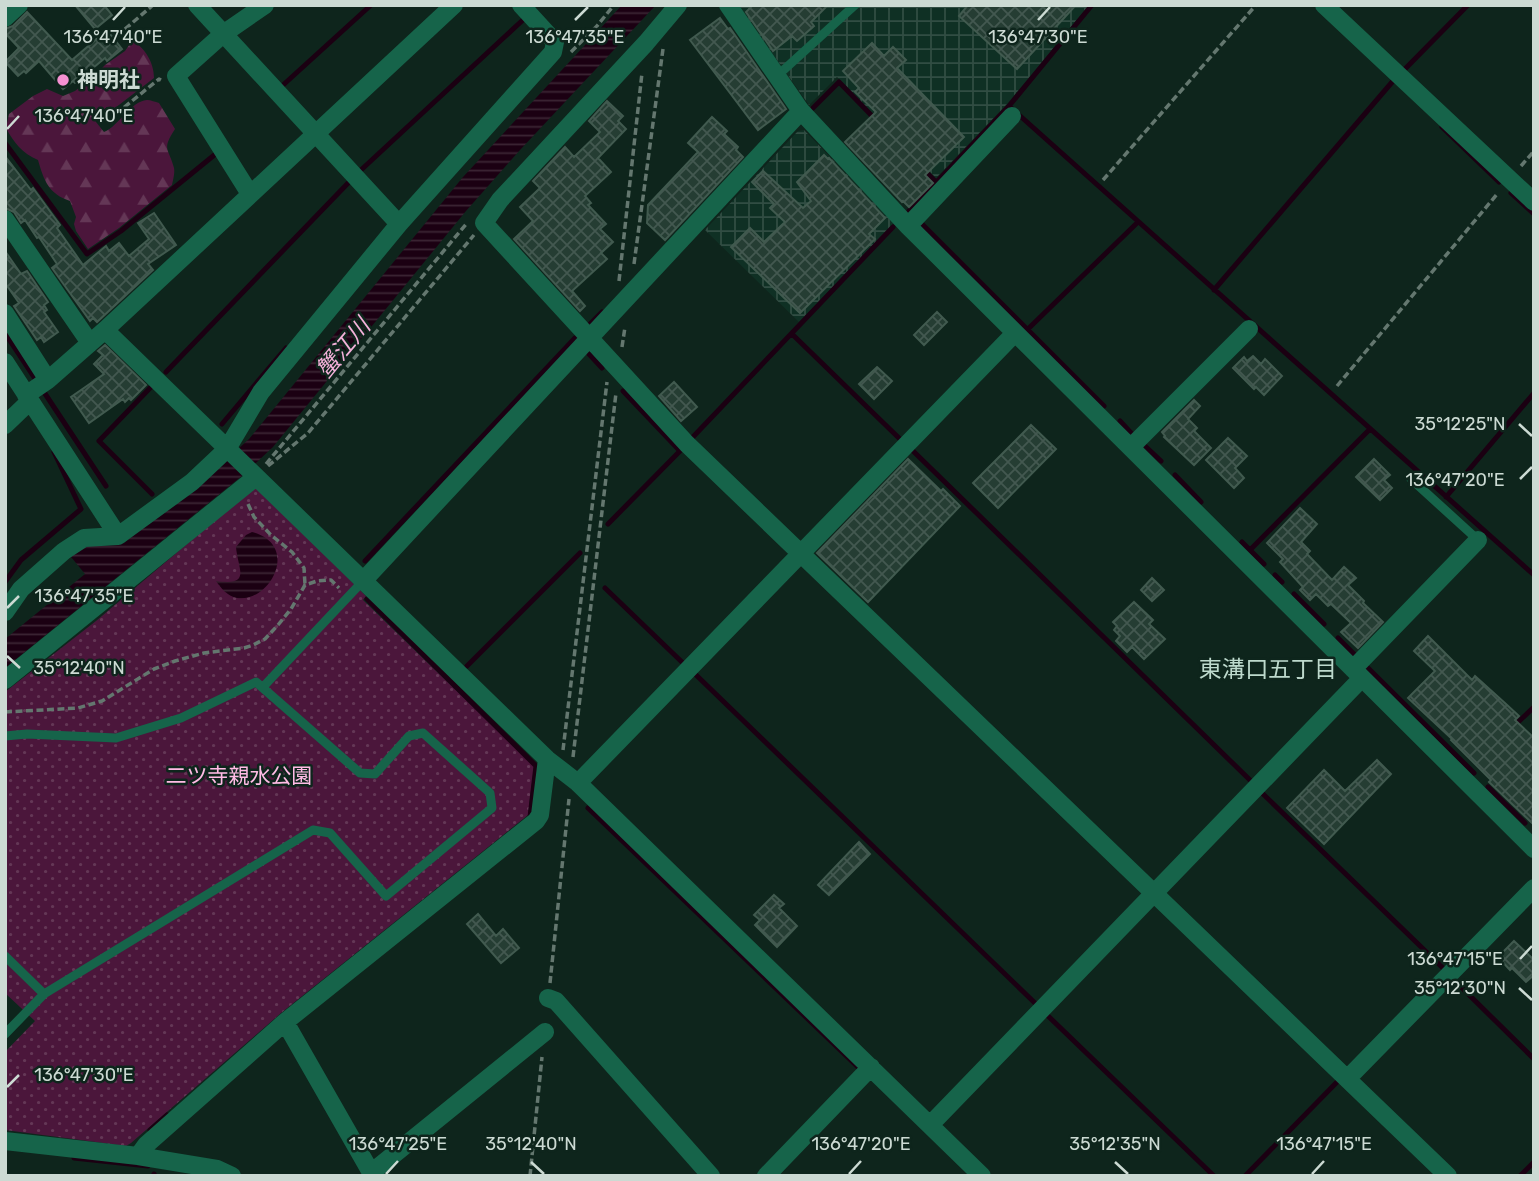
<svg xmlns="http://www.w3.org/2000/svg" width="1539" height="1181" viewBox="0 0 1539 1181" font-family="Rubik,'Noto Sans JP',sans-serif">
<defs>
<pattern id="industrial-grid" width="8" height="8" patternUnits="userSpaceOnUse" patternTransform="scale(1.75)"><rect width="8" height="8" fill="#0f3024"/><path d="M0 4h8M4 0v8" fill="none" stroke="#314d43"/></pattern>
<pattern id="forest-firs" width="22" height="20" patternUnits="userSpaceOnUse" patternTransform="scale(1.75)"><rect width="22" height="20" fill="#4b163b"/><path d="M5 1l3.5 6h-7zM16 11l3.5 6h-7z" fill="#643756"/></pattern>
<pattern id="park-dots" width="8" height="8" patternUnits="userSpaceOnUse" patternTransform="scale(1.75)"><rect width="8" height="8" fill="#4b163b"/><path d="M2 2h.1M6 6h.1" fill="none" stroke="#643756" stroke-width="1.8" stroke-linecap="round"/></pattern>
<pattern id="water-rules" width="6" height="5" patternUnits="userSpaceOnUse" patternTransform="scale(1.75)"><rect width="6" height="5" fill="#1b0012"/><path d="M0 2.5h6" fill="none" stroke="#3b2534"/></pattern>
<pattern id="building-cross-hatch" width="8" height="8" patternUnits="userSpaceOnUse" patternTransform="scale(1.75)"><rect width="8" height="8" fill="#253d33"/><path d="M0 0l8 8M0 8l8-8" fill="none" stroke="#435850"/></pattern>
</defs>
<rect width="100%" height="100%" fill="#0e251c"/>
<!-- industrial -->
<path fill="url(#industrial-grid)" d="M738 5H1089L1007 104 936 178 837 77 809 105Z
M804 130 894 223 799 322 705 230 798 131Z"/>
<!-- forest -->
<path fill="url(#forest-firs)" d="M132 41C145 47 154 63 154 78L115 108 107 107 94 117 96 122 104 132C119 126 131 101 147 100 151 100 155 102 159 103L175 129C161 150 169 148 174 168 175 173 173 180 172 185L119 228 88 249 76 231 74 224 76 217 70 201C49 194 44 181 38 160 22 153 14 143 6 128L9 114 33 96 47 89 63 96 75 91 93 77 105 65 125 51Z"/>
<!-- park -->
<path fill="url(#park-dots)" d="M252 489H259L366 596 363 600 534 766 528 815 281 1013 131 1143 126 1146 5 1130V1052L35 1021 5 993V692L96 621Z"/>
<!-- water -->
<path fill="url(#water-rules)" d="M622 5H656L520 150 466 211 273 447 243 475 5 668V639L85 574 67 552 80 543H124L226 460 249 439 463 177Z
M252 532C301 545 270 603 237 598 227 596 221 588 216 581 252 586 238 570 236 547L246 535Z"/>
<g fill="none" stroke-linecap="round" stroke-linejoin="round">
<!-- stream -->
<path stroke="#1b0012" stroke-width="5" d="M1404 70 1468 5
M282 86 371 5
M1009 106 1534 575
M813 108 839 82 875 119
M1442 127 1499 182
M5 143 87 254 121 231 218 152 217 151
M923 169 936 182
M361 170 525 18
M1511 193 1534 214
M909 211 1009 106 1092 5
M919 221 1104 406
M1214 290 1393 81
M589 325 602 312
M1028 329 1138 222
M5 333 106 486
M792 334 903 442
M589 354 602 368
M166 372 351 180 348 178
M151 387 99 441 152 494
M1120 421 1132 434
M222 424 286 348
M691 439 893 227
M1145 446 1161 461
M910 448 1253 783
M1175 475 1201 502
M1446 497 1534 393
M608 524 680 451 623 391
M1242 542 1264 564
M1250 550 1370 429
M365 561 575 338
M1275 575 1282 582
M5 582 21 560 81 509 54 452
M605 588 685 665
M1294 594 1324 624
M367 599 536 766 530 817 529 818
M1338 638 1354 654
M467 666 580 553
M1366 666 1474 773
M693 672 1037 1005
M1515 725 1534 707
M1488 787 1525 823
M1260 791 1445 970
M588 808 861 1070
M1454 980 1534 1059
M1046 1014 1214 1176
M150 1130 167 1115
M74 1158 148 1166
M153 1176 154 1174
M1245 1176 1338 1081
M1520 1176 1534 1162"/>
</g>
<!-- building -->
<path fill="url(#building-cross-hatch)" stroke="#415a4f" stroke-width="2" d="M75 5H104L112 15 95 29Z
M753 5H828L811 22 814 26 797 41 792 36 773 51 746 12Z
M968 5H1076L1017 69 959 16Z
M27 12 72 60 107 30 122 49 107 61 105 58 75 83 73 81 63 89 39 61 26 73 24 71 18 76 5 62 19 48 5 33V29L13 26Z
M720 18 728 29 730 28 786 109 758 130 690 40Z
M872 43 884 56 893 47 906 60 897 68 964 137 925 175 933 183 909 207 903 201 902 202 845 142 876 112 855 92 859 88 843 71Z
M607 101 623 116 618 121 626 129 598 158 611 172 585 196 591 203 588 205 606 224 600 229 613 242 601 253 607 259 572 291 585 306 580 311 514 239 533 221 520 207 540 188 533 181 565 147 574 157 600 132 589 121Z
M712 117 727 131 724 134 738 147 736 150 743 157 665 240 647 223 648 205 698 152 688 143Z
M824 155 828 159 829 158 885 218 869 234 875 239 800 313 731 247 750 228 764 242 785 222 770 208 774 204 752 182 763 171 803 208 811 201 797 182Z
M5 156 31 190 33 188 52 214 60 225 57 228 83 265 106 246 109 251 119 243 129 256 149 239 138 223 154 213 176 245 148 264 153 270 97 322 93 318 90 321 52 268 57 264 39 237 37 238 25 220 21 223 14 212 5 208Z
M5 251 21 274 27 271 48 302 44 305 47 310 44 312 58 332 44 342 41 337 37 340 14 306 19 303 5 283Z
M937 312 947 322 924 345 914 335Z
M105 345 146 385 131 400 129 398 125 402 123 399 89 423 71 397 104 374 94 364 103 355 98 351Z
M1253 356 1261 364 1265 359 1282 376 1264 395 1256 387 1254 389 1233 368 1244 357 1247 361Z
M877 367 892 381 874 399 859 384Z
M674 382 697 407 681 421 659 396Z
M1194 400 1200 406 1188 419 1197 428 1194 431 1211 448 1194 465 1164 437 1165 436 1162 432Z
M1031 425 1056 449 998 508 973 483Z
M1228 438 1247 456 1235 468 1244 478 1234 488 1206 460Z
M908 459 941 491 943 489 960 506 868 602 817 553Z
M1374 459 1390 475 1384 480 1392 488 1380 500 1356 477Z
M1300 508 1317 524 1301 542 1310 551 1307 554 1332 580 1344 567 1356 578 1348 585 1364 601 1363 603 1383 622 1358 648 1341 632 1351 623 1331 604 1328 606 1316 594 1310 600 1300 590 1303 587 1280 562 1283 559 1267 543Z
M1152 578 1164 590 1152 601 1141 590Z
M1134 602 1153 620 1149 624 1165 639 1144 659 1132 647 1127 652 1116 641 1120 636 1114 630 1117 626 1113 622Z
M1428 636 1472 680 1475 676 1506 704 1519 716 1515 720 1534 738V825L1489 782 1491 780 1451 740 1452 739 1408 698 1435 671 1414 651Z
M1377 760 1391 774 1324 844 1287 808 1324 770 1345 791Z
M859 842 870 854 829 895 818 885Z
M774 895 784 904 779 908 797 926 777 947 755 925 760 920 754 915Z
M478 914 496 936 503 929 519 948 501 963 467 924Z
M1514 941 1534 960V975L1526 982 1512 968 1510 970 1498 957Z"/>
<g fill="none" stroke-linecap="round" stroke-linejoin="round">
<!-- path -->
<path stroke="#64776f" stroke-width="3.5" stroke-dasharray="7 3.5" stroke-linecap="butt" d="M117 36 153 5
M571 52 597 26 614 5
M116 114 159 79 161 80
M1521 166 1534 151
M1103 180 1256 5
M634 264 663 49
M619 281 642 73
M622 347 625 327
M1337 386 1498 193
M266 464 467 223
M268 466 308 433 474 235
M248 504 254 517 271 535 292 552 304 568 305 585
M5 712 78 708 102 701 154 669 175 661 204 653 244 648 253 645 265 639 278 625 291 609 305 585 317 581 331 580 339 588
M563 750 607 382
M573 757 616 393
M550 983 569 799
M530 1176 542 1057"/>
<!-- lane -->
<path stroke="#16644a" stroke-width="9" d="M777 76 855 5
M1411 479 1478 540
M263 687 363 581
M5 736 27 734 116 738 181 718 256 682 360 773 375 774 409 736 423 733 490 793 492 808 386 896 330 833 313 830 44 994 5 956
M5 1034 44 994"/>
<!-- street -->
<path stroke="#16644a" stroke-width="18" d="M197 5 399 224
M678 5 646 43 500 200 484 223 687 444 1448 1176
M728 5 801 111 908 226 1534 849
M1324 5 1534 202
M5 18 19 5
M250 194 176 76 223 34 265 5
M5 219 90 343
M908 226 1012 116
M5 313 48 380
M105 330 547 759 578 783 982 1176
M5 362 118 536
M26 395 48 380 105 330 454 5
M5 425 30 401
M1131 447 1249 329
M363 581 801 111
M5 612 21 589 64 551 84 538 118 536 192 482 227 449 261 392 399 224 553 52 555 42 521 5
M1353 669 1478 540
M5 680 256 477
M578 783 1015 333
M548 998 556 1001 711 1176
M285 1022 373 1176
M1348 1078 1534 888
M930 1125 1362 678
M5 1141 138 1156 217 1169 232 1176
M138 1156 146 1145 285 1022 536 821 540 815 547 759
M371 1173 545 1032
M766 1176 871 1067"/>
</g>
<!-- ticks -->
<path fill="none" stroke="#ccdad3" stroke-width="2.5" d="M113 20 125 7M575 20 588 7M1038 20 1050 7M7 129 19 116M1519 424 1532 436M1520 479 1532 467M7 608 19 596M7 656 20 668M1520 959 1532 946M1519 988 1532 1000M7 1087 19 1075M531 1162 544 1174M1115 1162 1128 1174M386 1174 398 1161M849 1174 861 1161M1312 1174 1324 1161"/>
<!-- markers -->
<circle fill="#f591d2" stroke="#0e251c" stroke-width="2.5" cx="63" cy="80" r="7"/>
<g text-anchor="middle" stroke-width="5" stroke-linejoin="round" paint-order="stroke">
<!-- poi labels -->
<g font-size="21" font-weight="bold" fill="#ccdad3" stroke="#0e251c" text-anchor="start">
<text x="77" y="87">神明社</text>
</g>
<!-- park labels -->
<g font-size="21" fill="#ffbbe5" stroke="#0e251c">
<text x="239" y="783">二ツ寺親水公園</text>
</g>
<!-- water labels -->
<g font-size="23" font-style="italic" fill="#f4b1da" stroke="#0e251c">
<text transform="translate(343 348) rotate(-50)" y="8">蟹江川</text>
</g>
<!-- neighbourhood labels -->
<g font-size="23" fill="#bdd9cc" stroke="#0e251c">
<text x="1268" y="677">東溝口五丁目</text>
</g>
</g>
<g font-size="18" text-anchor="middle" fill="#ccdad3" stroke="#0e251c" stroke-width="5" stroke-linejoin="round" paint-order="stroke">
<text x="113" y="43">136°47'40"E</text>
<text x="575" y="43">136°47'35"E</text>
<text x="1038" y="43">136°47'30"E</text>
<text x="84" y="122">136°47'40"E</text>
<text x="1460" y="430">35°12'25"N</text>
<text x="1455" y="486">136°47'20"E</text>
<text x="84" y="602">136°47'35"E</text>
<text x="79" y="674">35°12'40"N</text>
<text x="1455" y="965">136°47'15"E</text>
<text x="1460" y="994">35°12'30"N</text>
<text x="84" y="1081">136°47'30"E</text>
<text x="398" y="1150">136°47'25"E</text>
<text x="861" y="1150">136°47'20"E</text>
<text x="1324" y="1150">136°47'15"E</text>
<text x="531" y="1150">35°12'40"N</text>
<text x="1115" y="1150">35°12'35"N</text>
</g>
<!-- border -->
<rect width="1539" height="1181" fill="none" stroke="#ccdad3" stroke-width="14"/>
</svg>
